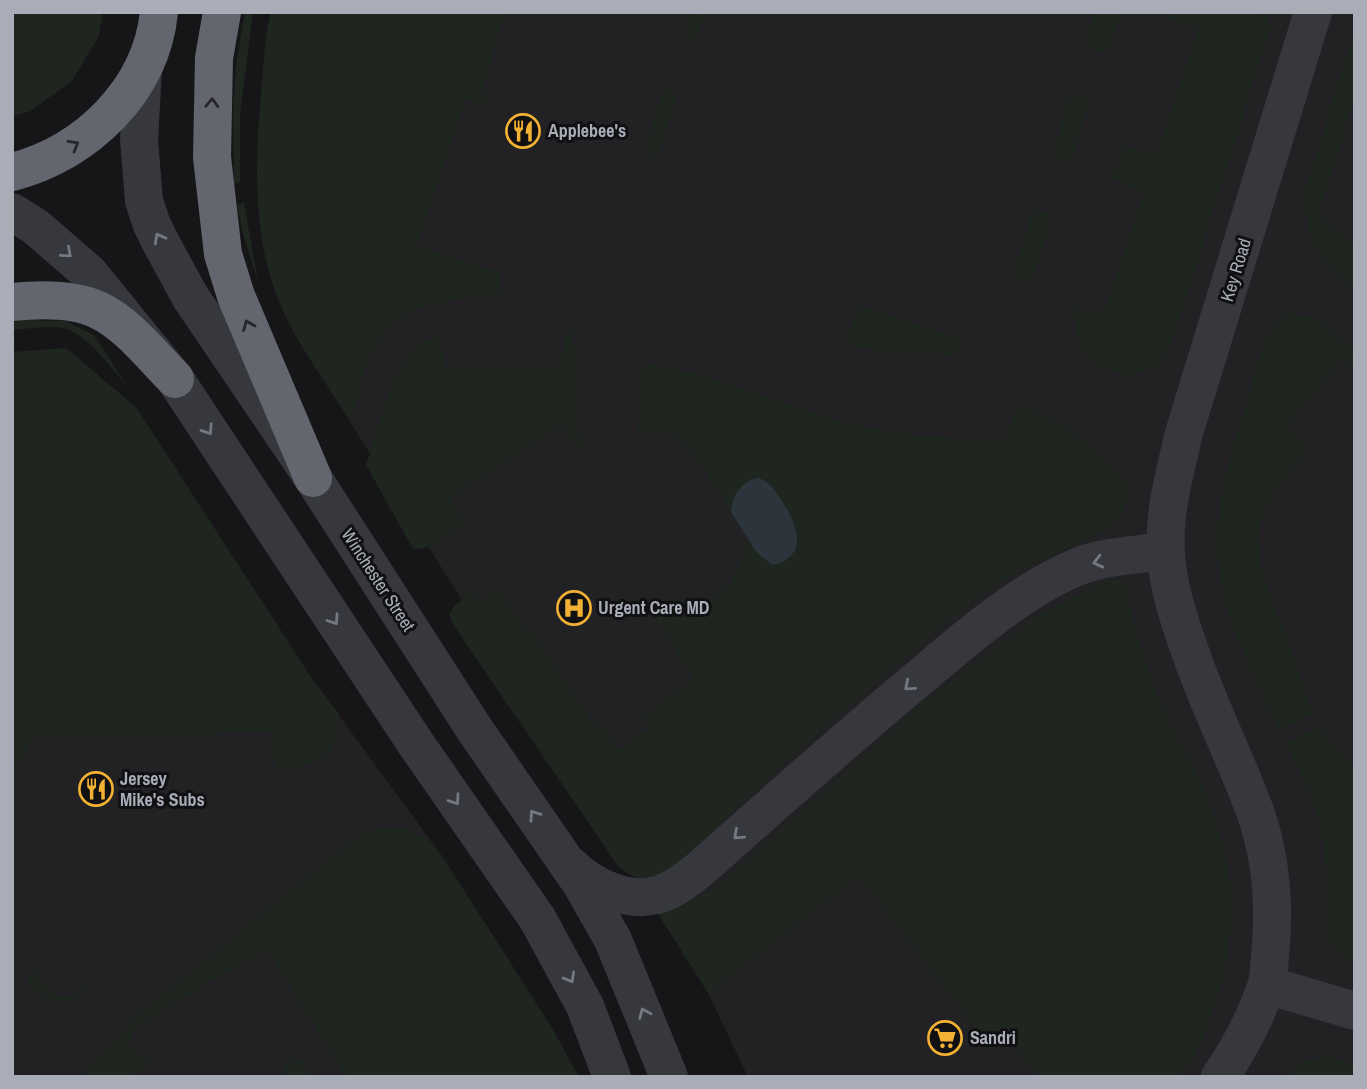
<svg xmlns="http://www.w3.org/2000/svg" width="1367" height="1089" viewBox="0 0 1367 1089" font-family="'Archivo Narrow',sans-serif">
<rect width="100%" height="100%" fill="#161618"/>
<!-- built -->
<path fill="#222225" d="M356 12H1355V1077H748L708 993 317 369Z
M311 677 442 856 552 1028 579 1077H12V682Z"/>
<!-- green -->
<path fill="#1e261f" d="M12 12H103L99 36 72 81 29 112 12 116Z
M245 12H253L240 115V182L234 184 233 114 236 64Z
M271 12H506L481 91 489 94 485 105 465 100 417 246 500 272 502 294C454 299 401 301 374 348 362 370 361 398 349 419 326 382 297 345 280 304 251 235 255 155 262 81 264 58 265 35 271 12Z
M690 12H706L696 38 691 39 685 30Z
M1093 12H1121L1110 49 1104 53 1091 50 1087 43V34Z
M1166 12H1259L1268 19 1270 29 1170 349C1165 357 1160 365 1151 369 1130 381 1095 371 1082 350 1075 337 1075 321 1073 307L1102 315 1144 192 1112 178 1124 147 1157 156 1198 29 1170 19Z
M1355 30V97L1318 215 1355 246V289C1317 257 1307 243 1304 192Z
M670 88 675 92 677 99 659 155 656 158 652 159 645 150 661 97 665 90Z
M1079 92 1086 96 1089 104 1072 157 1061 163 1055 158 1054 151 1068 99Z
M244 202 258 282 243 234 237 205Z
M1041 210 1048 214 1051 222 1034 275 1023 281 1017 276 1016 269 1030 217Z
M865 306 958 337 963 341C963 350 960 353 951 355L853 348 846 340 859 307Z
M1289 314C1319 314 1333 333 1355 352V370L1342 359 1285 427 1308 449 1279 485 1264 509 1258 535 1261 568 1314 714 1280 730C1258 684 1233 637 1222 587 1208 520 1231 450 1251 387 1259 361 1263 328 1289 314Z
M30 320 66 321 94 335 127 386C111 368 86 332 62 328 46 325 28 329 12 330V322Z
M573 330 577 431 586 443 579 448 561 424 449 498 465 522C450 534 434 550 413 549L366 465 397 372 421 343 439 337 447 370 559 366 566 332Z
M66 348 136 407 311 677 339 714C333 765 322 764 275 769L272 731 127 738H34L12 773V352Z
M643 364C709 370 773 401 837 420 891 436 950 437 1006 442 1009 433 1012 414 1021 409 1038 399 1125 469 1128 487 1130 496 1125 510 1120 518 1107 535 1053 553 1031 564 1013 573 994 586 977 598 953 615 931 636 908 655 827 722 752 794 675 865 654 881 638 884 618 866L452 623 449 614 454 606 472 591 481 601 498 588 526 631 531 629 595 727 601 724 618 749 650 728 643 716 694 680 654 615 680 599H687L694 609 730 585 749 539 693 453 669 431 637 434Z
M1109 578 1119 579 1125 583C1134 627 1145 670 1164 711 1180 746 1202 780 1215 817 1235 874 1236 932 1219 990 1211 1021 1199 1050 1180 1077H1038L1002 1030 986 1041 859 876 708 993 658 914 694 901 719 885 930 697 1043 613Z
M1321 727 1342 756 1355 769V961C1341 957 1333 950 1329 937 1328 896 1328 852 1316 813 1308 788 1297 766 1286 743Z
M392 826C414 831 428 838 442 856L552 1028 579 1077H346L268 950 220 975 135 1029 128 1047 154 1062 129 1077H80L140 1013 350 843 367 832Z
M35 970C41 977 45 989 53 994 65 1003 80 988 90 982L93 985 73 1000C51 1002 39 1000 27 981L28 973Z
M1326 1057 1355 1064V1077H1287C1297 1063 1310 1059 1326 1057Z
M296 1060 302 1061 312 1077H285L284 1068 291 1061Z"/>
<!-- water -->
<path fill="#2c353c" d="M758 478C770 481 776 492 782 501 797 524 810 556 773 565L757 553 731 512C733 495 740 482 758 478Z"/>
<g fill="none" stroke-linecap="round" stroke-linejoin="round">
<!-- minor -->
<path stroke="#37383d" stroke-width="38" d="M143 69 139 140 144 201 152 225 162 245 191 298 313 478 475 730 582 885 613 940 669 1077
M12 212 36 227 89 273 175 379 416 744 537 918 585 1006 612 1077
M571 866C593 887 627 903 657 895 673 891 687 879 700 869 770 807 840 744 912 684 959 644 1019 591 1077 567 1104 556 1136 555 1165 551
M1267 985 1355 1011
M1220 1077C1239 1049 1255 1019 1266 987 1269 978 1269 966 1270 956 1275 907 1272 861 1256 814 1236 759 1209 707 1190 651 1179 620 1168 587 1166 554 1163 514 1175 472 1184 433L1313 12"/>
<!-- highway -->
<path stroke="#63666e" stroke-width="38" d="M222 12 214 58 212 157 223 254 236 296 313 478
M12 172C86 153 151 91 159 12
M12 302C40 299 73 298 98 310 128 324 152 356 175 379"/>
</g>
<!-- one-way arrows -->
<defs><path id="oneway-chevron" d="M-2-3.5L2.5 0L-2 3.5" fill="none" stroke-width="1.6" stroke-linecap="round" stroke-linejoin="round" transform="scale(1.75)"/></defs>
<g stroke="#26262a">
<use href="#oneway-chevron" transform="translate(212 103) rotate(-88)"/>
<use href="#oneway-chevron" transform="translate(74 145) rotate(-30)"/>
<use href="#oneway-chevron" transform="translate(248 325) rotate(-112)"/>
</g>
<g stroke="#757881">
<use href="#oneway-chevron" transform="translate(159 238) rotate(-118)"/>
<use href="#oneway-chevron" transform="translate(67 253) rotate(41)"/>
<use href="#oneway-chevron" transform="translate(208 430) rotate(57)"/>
<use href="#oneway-chevron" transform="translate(1098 562) rotate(166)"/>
<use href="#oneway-chevron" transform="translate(334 620) rotate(56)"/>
<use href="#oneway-chevron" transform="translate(909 686) rotate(140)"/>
<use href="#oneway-chevron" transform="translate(455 800) rotate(55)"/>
<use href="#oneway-chevron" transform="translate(534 815) rotate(-125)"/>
<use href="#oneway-chevron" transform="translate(738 835) rotate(138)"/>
<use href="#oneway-chevron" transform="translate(570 978) rotate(61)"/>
<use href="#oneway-chevron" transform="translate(644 1013) rotate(-113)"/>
</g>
<!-- icons -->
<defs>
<g id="restaurant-ring" transform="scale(1.75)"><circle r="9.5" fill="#111113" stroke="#f2b134" stroke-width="1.5"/><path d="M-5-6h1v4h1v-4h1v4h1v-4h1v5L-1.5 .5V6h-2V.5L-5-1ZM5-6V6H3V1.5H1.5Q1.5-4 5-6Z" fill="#f2b134"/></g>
<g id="hospital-ring" transform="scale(1.75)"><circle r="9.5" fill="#111113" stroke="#f2b134" stroke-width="1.5"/><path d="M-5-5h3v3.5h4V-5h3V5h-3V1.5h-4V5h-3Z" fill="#f2b134"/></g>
<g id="supermarket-ring" transform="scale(1.75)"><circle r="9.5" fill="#111113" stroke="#f2b134" stroke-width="1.5"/><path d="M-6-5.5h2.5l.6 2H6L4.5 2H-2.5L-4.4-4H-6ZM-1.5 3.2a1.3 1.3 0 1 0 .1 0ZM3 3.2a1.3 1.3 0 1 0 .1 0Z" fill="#f2b134"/></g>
</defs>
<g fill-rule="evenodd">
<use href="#restaurant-ring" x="523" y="131"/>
<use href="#hospital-ring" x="574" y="608"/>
<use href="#restaurant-ring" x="96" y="789"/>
<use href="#supermarket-ring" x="945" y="1038"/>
</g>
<g text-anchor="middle" stroke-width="6" stroke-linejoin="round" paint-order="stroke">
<!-- poi labels -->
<g font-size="18" font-weight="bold" fill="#a8adb8" stroke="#111113" text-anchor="start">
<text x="548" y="137">Applebee's</text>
<text x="598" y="614">Urgent Care MD</text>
<text x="120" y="785">Jersey<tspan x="120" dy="21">Mike's Subs</tspan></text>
<text x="970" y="1044">Sandri</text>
</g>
<!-- street labels -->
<g font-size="18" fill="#a8adb8" stroke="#111113">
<text transform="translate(1236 270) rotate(-73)" y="6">Key Road</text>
<text transform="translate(378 580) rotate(57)" y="6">Winchester Street</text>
</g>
</g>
<!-- border -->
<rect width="1367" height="1089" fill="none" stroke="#a8adb8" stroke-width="28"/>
</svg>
